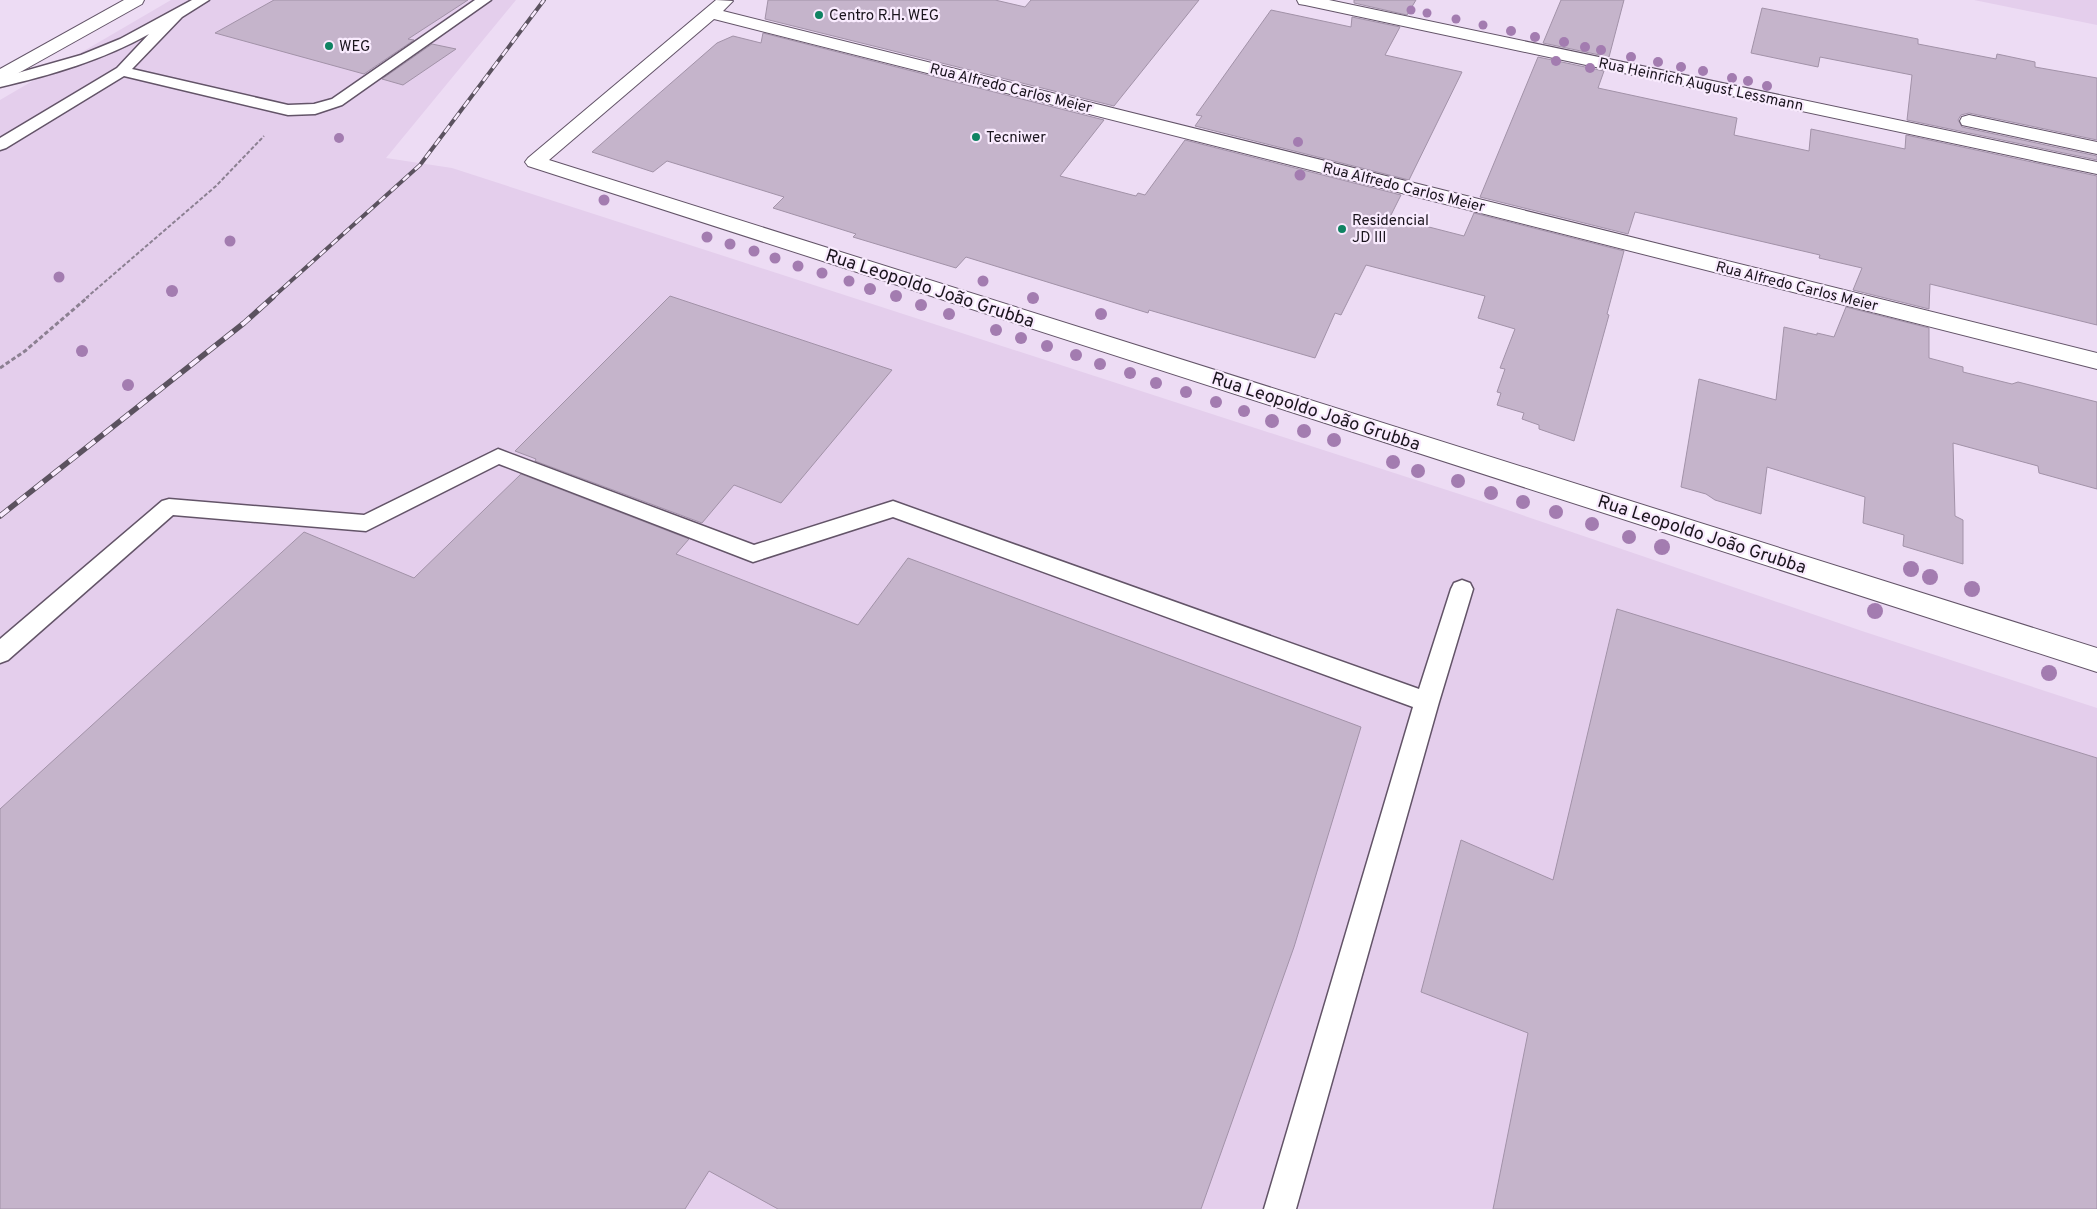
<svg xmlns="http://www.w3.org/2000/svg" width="2097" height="1209" viewBox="0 0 2097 1209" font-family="Overpass,sans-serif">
<rect width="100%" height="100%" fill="#eddcf4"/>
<!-- built -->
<path fill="#e4ceec" d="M171 0H516L386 158 452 168 1487 503 1865 632 2097 708V1209H0V100Z
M1974 0H2097V25Z"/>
<!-- building -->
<path fill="#c5b4cb" stroke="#a292a8" d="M274 0H468L408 39 414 40 364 74 215 33Z
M768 0H995L1025 7 1031 0H1199L1114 106 765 19Z
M1354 0H1416L1407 15 1354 3Z
M1561 0H1624L1609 57 1543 43Z
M1762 8 1918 39V44L1996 59 1997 54 2035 62V67L2097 78V140L1969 113 1961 115 1958 120 1962 127 2097 156V160L1907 120 1912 75 1820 57 1818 67 1751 53Z
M1271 10 1351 27 1352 17 1400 27 1385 55 1462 72 1409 180 1195 126 1202 116 1196 115Z
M763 33 1104 120 1060 176 1136 196 1138 193 1145 195 1185 140 1401 195 1390 217 1464 236 1474 213 1624 251 1607 314 1609 315 1574 441 1539 429V425L1522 419 1524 413 1497 405 1501 393 1497 392 1505 369 1500 368 1515 329 1478 318 1485 296 1366 265 1341 315 1335 313 1315 358 1149 310 1148 313 966 257 956 268 853 237 856 234 773 208 784 197 667 161 653 172 592 152 717 43 733 36 761 43Z
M432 44 456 49 403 85 382 79Z
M1538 57 1604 71 1598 88 1737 118 1734 135 1809 151 1811 129 1905 149 1906 135 2097 176V325L1930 284 1929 309 1853 290 1862 268 1819 258 1820 255 1635 212 1628 234 1480 197Z
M670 296 892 370 781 503 734 485 702 523 535 461 536 459 515 451Z
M1846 307 1929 328V358L1963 367V372L2012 384 2018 382 2097 402V489L2039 473 2038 466 1953 443 1955 516 1963 520V564L1903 546 1904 535 1863 523 1865 497 1767 467 1761 514 1715 500 1706 494 1681 487 1699 379 1776 400 1784 327 1817 335V333L1834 337Z
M521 474 689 539 676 554 858 625 908 558 1361 727 1294 947 1201 1209H778L709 1171 685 1209H0V809L304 532 414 578Z
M1617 609 2097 758V1209H1493L1528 1033 1421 992 1461 840 1553 880Z"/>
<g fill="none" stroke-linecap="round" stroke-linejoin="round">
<!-- service casing -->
<g stroke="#635468" stroke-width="3">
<path id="service" d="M192 0H209L182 17 132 69 288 105 314 104 332 99 475 0H491L342 105 315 114 288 115 124 76 6 148 0 150V138L117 68 149 34C103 60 51 75 0 87V78L81 55 120 39Z
M498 449 754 545 893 501 1419 689 1451 589 1454 583 1462 580 1470 583 1473 589 1439 702 1296 1209H1264L1413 707 893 517 753 562 499 464 366 531 173 515 8 660 0 663V639L162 501 169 499 364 515Z"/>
</g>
<!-- minor casing -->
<g stroke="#635468" stroke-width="2">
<path id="minor" d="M716 0 733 1 723 11 2097 353V369L714 19 549 160 2097 648V672L528 166 525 162 528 158Z
M1297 0H1329L2097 162V174L1305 5 1299 4Z
M1969 115 2097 142V154L1962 125 1960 121 1962 117Z"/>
</g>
<!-- trunk casing -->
<g stroke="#635468" stroke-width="2">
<path id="trunk" d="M124 0H144L142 4 6 80 0 81V69Z"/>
</g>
<!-- path-far1 -->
<path stroke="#8c8092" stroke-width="2" stroke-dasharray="4 2" stroke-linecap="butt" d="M86 298 216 186 264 136"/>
<!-- path -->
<path stroke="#8c8092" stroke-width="3" stroke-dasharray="4.5 2.5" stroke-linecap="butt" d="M0 368 25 351 88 297"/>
<!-- service -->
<use href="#service" fill="#fff" fill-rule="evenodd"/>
<!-- minor -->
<use href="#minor" fill="#fff" fill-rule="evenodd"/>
<!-- trunk -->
<use href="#trunk" fill="#fff" fill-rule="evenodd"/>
<!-- rail-far1 casing -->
<g stroke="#5b525f" stroke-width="4">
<path id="rail-far1" d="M272 298 420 165 544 0"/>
</g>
<!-- rail casing -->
<g stroke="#5b525f" stroke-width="5.5">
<path id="rail" d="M0 516 244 323 273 297"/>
</g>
<!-- rail-far1 -->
<use href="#rail-far1" stroke="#f9ebfe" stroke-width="2.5" stroke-dasharray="8" stroke-linecap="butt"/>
<!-- rail -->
<use href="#rail" stroke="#f9ebfe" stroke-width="4" stroke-dasharray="11" stroke-linecap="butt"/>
</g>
<!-- trees -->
<g fill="#a37cb0">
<circle cx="1411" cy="10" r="4.5"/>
<circle cx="1427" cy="13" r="4.5"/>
<circle cx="1456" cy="19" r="4.5"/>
<circle cx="1483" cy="25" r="4.5"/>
<circle cx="1511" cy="31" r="5"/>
<circle cx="1535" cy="37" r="5"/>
<circle cx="1564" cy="42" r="5"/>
<circle cx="1585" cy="47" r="5"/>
<circle cx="1601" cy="50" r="5"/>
<circle cx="1631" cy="57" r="5"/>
<circle cx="1556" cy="61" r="5"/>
<circle cx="1658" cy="62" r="5"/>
<circle cx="1681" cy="67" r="5"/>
<circle cx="1590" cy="68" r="5"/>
<circle cx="1703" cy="71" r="5"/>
<circle cx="1732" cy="78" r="5"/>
<circle cx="1748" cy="81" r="5"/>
<circle cx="1767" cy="86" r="5"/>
<circle cx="339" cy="138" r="5"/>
<circle cx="1298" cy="142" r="5"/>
<circle cx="1300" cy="175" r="5.5"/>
<circle cx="604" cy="200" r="5.5"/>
<circle cx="707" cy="237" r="5.5"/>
<circle cx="230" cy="241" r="5.5"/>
<circle cx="730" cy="244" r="5.5"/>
<circle cx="754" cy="251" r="5.5"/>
<circle cx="775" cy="258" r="5.5"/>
<circle cx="798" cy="266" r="5.5"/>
<circle cx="822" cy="273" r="5.5"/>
<circle cx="59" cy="277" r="5.5"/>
<circle cx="849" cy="281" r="5.5"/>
<circle cx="983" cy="281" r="5.5"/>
<circle cx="870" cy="289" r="6"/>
<circle cx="172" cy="291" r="6"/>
<circle cx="896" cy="296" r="6"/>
<circle cx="1033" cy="298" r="6"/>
<circle cx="921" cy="305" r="6"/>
<circle cx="949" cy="314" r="6"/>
<circle cx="1101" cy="314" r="6"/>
<circle cx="996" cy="330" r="6"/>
<circle cx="1021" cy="338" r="6"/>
<circle cx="1047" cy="346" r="6"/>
<circle cx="82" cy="351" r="6"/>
<circle cx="1076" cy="355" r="6"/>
<circle cx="1100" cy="364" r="6"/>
<circle cx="1130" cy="373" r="6"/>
<circle cx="1156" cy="383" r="6"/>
<circle cx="128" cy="385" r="6"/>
<circle cx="1186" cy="392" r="6"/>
<circle cx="1216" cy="402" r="6"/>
<circle cx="1244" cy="411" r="6"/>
<circle cx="1272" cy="421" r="7"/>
<circle cx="1304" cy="431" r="7"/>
<circle cx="1334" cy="440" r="7"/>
<circle cx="1393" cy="462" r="7"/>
<circle cx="1418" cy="471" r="7"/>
<circle cx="1458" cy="481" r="7"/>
<circle cx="1491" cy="493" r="7"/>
<circle cx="1523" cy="502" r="7"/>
<circle cx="1556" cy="512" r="7"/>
<circle cx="1592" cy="524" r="7"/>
<circle cx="1629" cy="537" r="7"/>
<circle cx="1662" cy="547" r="8"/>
<circle cx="1911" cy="569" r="8"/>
<circle cx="1930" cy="577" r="8"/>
<circle cx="1972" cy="589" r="8"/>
<circle cx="1875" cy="611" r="8"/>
<circle cx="2049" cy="673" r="8"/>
</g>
<!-- markers -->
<g fill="#0f8362" stroke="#f9ebfe" stroke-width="2">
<circle cx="819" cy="15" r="5"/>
<circle cx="329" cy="46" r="5"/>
<circle cx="976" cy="137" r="5"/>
<circle cx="1342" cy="229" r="5"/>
</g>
<g text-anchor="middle" stroke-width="4.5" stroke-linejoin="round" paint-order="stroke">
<!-- far-poi labels -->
<g font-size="15" fill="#1a141d" stroke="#f9ebfe" text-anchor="start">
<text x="829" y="20">Centro R.H. WEG</text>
<text x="339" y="51">WEG</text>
<text x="986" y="142">Tecniwer</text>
<text x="1352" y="225">Residencial<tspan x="1352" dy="17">JD III</tspan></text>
</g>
<!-- far-street labels -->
<g font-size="15" fill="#1a141d" stroke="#f9ebfe">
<text transform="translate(1701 84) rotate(12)" y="5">Rua Heinrich August Lessmann</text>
<text transform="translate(1011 88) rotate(14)" y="5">Rua Alfredo Carlos Meier</text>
<text transform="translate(1404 187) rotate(14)" y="5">Rua Alfredo Carlos Meier</text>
<text transform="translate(1797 286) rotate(14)" y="5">Rua Alfredo Carlos Meier</text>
</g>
<!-- street labels -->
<g font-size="18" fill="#1a141d" stroke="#f9ebfe">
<text transform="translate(930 288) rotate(18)" y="6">Rua Leopoldo João Grubba</text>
<text transform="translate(1316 411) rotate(18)" y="6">Rua Leopoldo João Grubba</text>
<text transform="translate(1702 534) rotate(18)" y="6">Rua Leopoldo João Grubba</text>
</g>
</g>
</svg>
